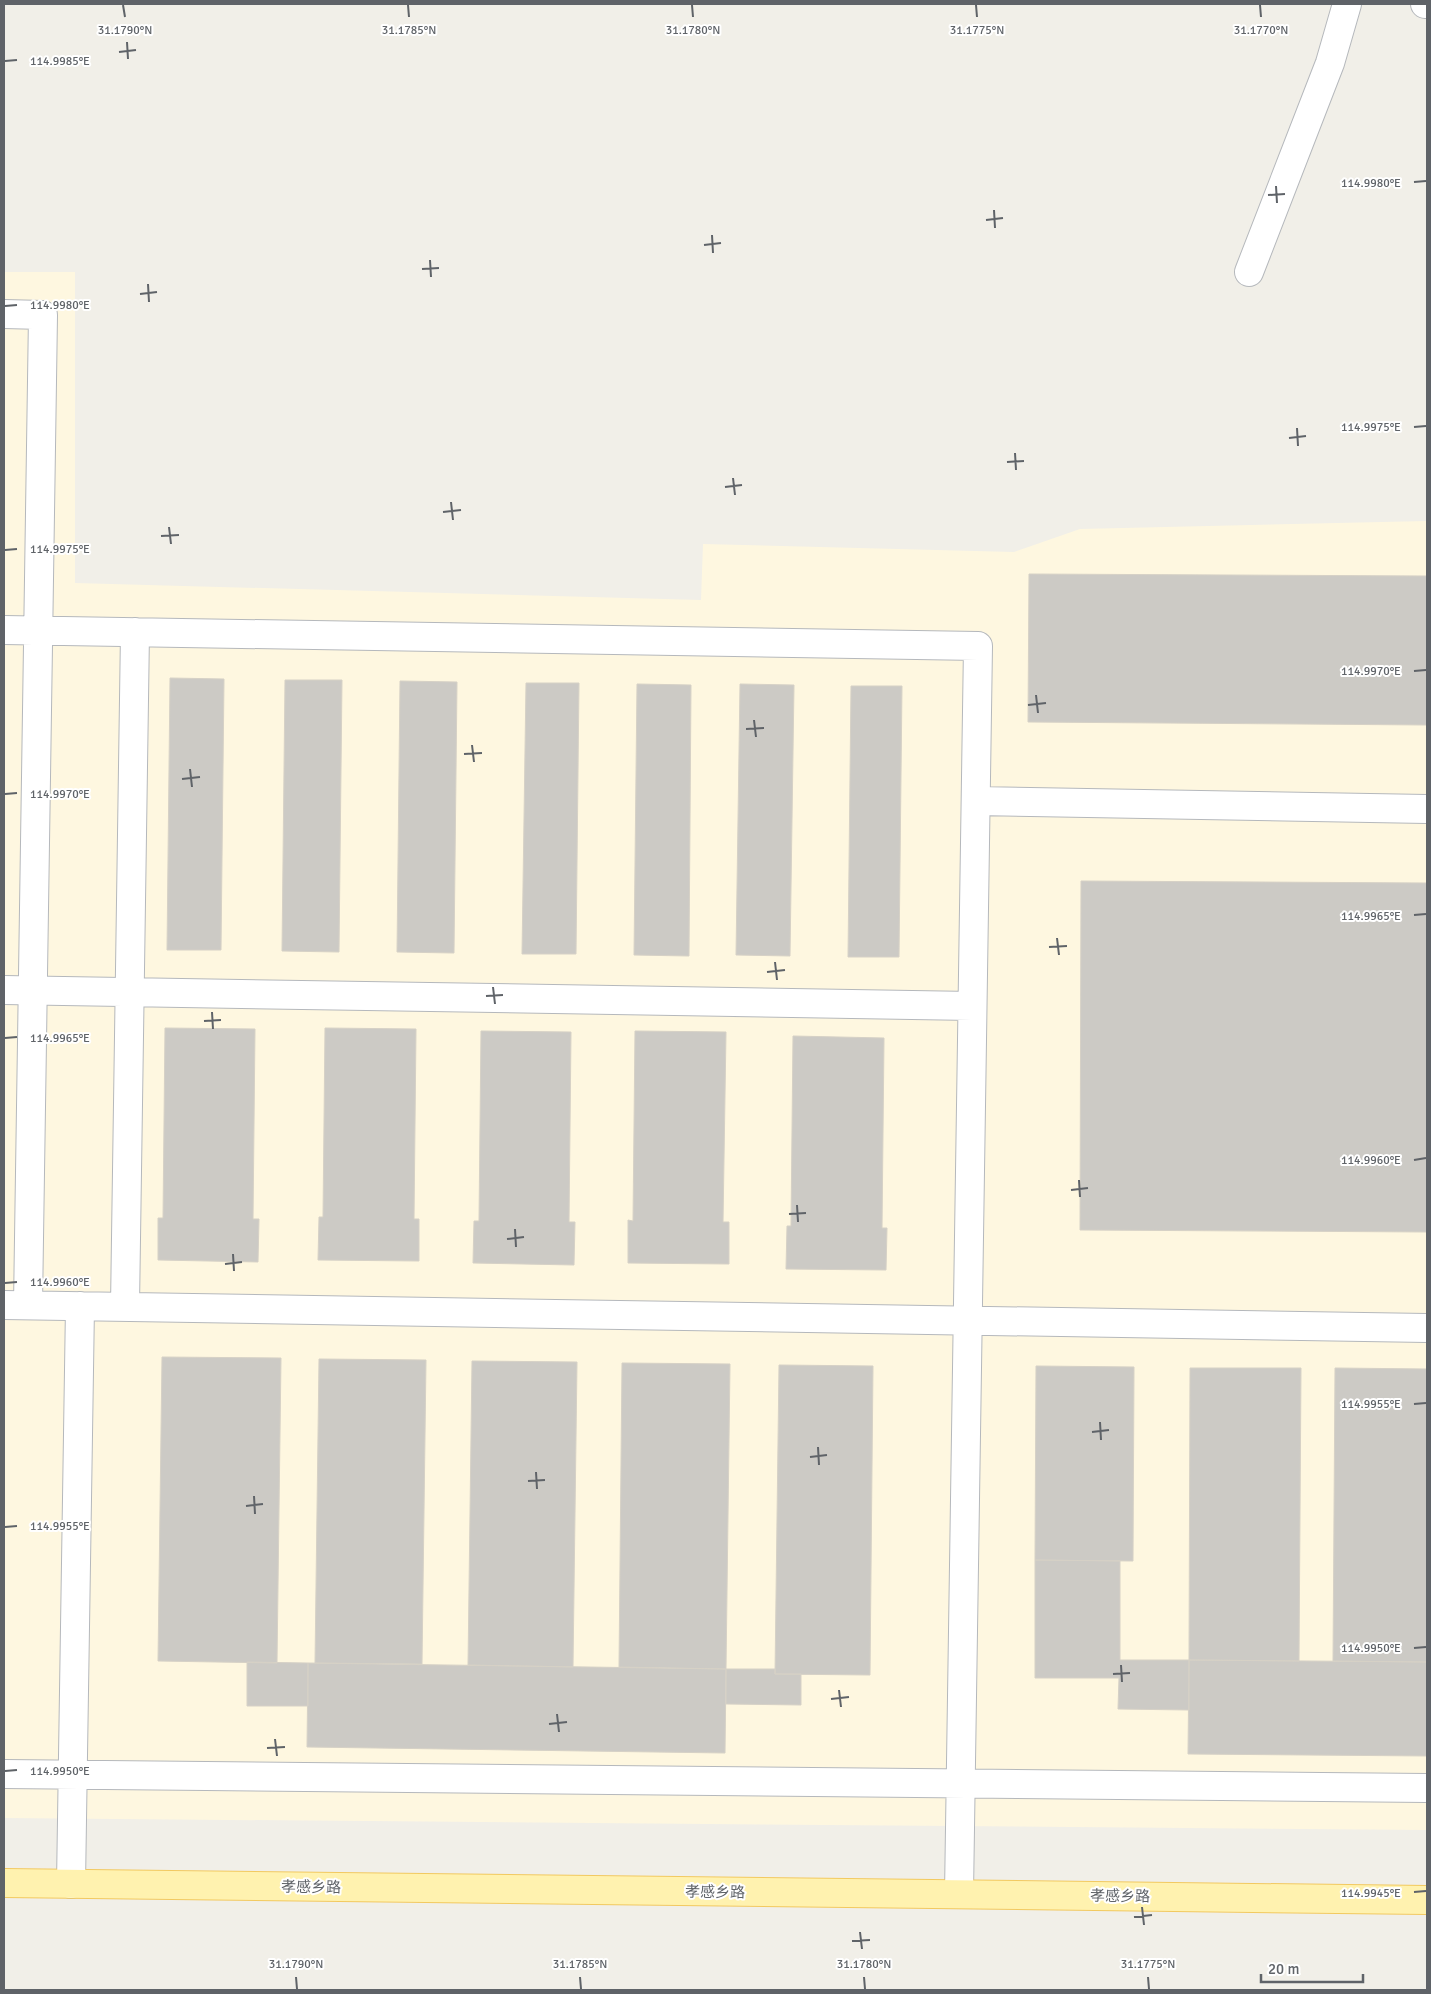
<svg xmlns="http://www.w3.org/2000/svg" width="1431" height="1994" viewBox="0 0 1431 1994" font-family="Signika,'Noto Sans SC',sans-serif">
<rect width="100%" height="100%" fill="#f1efe8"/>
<!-- commercial -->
<path fill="#fef7e0" d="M4 272H75V583L701 600 703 544 1014 552 1080 529 1427 521V1830L4 1818Z"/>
<!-- building -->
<path fill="#cccac5" stroke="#d6d1c6" d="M1029 574 1427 576V725L1028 722Z
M170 678 224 679 221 950H167Z
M285 680H342L339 952 282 951Z
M400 681 457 682 454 953 397 952Z
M526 683H579L576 954H522Z
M637 684 691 685 689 956 634 955Z
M740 684 794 685 790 956 736 955Z
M851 686H902L899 957H848Z
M1081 881 1427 883V1232L1080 1230Z
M165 1028 255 1029 253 1219H259L258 1262 158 1260V1218H163Z
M325 1028 416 1029 414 1219H419V1261L318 1260 319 1217H323Z
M481 1031 571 1032 569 1222H575L574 1265 473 1263 474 1221H479Z
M635 1031 726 1032 723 1222H729V1264L628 1263V1220L633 1221Z
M793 1036 884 1038 882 1228H887L886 1270 786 1269 787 1226H791Z
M162 1357 281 1358 277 1663 158 1661Z
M319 1359 426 1360 422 1664 315 1663Z
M472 1361 577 1362 573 1667 468 1665Z
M622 1363 730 1364 726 1669 619 1667Z
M779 1365 873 1366 870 1675 775 1674Z
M1036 1366 1134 1367 1133 1561 1035 1560Z
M1190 1368H1301L1299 1661 1189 1660Z
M1335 1368 1427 1369V1662L1333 1661Z
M1035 1560 1120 1561V1660H1189V1710L1118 1709 1119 1678H1035Z
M1189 1660 1427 1662V1756L1188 1754Z
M247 1662 308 1663V1706H247Z
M308 1663 726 1669 725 1753 307 1747Z
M726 1669H775V1674H801V1705L726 1704Z"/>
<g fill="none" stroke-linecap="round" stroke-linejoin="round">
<!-- minor casing -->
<g stroke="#b5b8bc" stroke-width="30">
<path id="minor" d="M1425 4H1427
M1249 272 1330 63 1347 4
M4 314 43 315 28 1305
M4 630 978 646 959 1894
M976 801 1427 809
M4 990 972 1006
M4 1305 1427 1328
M125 1306 135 632
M4 1774 1427 1788
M71 1884 80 1306"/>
</g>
<!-- major casing -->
<g stroke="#f2c960" stroke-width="30">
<path id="major" d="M4 1883 1427 1900"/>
</g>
<!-- minor -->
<use href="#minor" stroke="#fff" stroke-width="28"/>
<!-- major -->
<use href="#major" stroke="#fff2af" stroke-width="28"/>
</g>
<!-- ticks -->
<path fill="none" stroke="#5f6368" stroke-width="2" d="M123 5 125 17M408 5 409 17M692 5 693 17M976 5 977 17M1260 5 1261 17M127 42 128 59M119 52 136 50M5 61 17 60M1414 182 1426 181M1276 186 1277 203M1268 195 1285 194M994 210 995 228M986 220 1003 218M712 235 713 253M704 245 721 243M430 260 431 277M422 269 439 268M148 284 149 302M140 294 157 292M5 306 17 305M1414 427 1426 426M1297 428 1298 446M1289 438 1306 436M1015 453 1016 470M1007 462 1024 461M733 478 735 495M725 487 742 485M451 502 453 520M443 512 461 510M169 527 171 544M161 536 179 535M5 550 17 549M1414 671 1426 670M1036 695 1038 713M1028 705 1046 703M754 720 756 737M746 729 764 728M472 745 474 762M464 754 482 753M190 769 192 787M182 779 200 777M5 794 17 793M1414 915 1426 914M1057 938 1059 955M1049 947 1067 946M775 962 777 980M767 972 785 970M493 987 495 1004M486 996 503 995M212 1012 213 1029M204 1021 221 1020M5 1038 17 1037M1414 1160 1426 1158M1079 1180 1080 1197M1071 1190 1088 1188M797 1205 798 1222M789 1214 806 1213M515 1229 516 1247M507 1239 524 1237M233 1254 234 1271M225 1264 242 1262M5 1283 17 1282M1414 1404 1426 1403M1100 1422 1101 1440M1092 1432 1109 1430M818 1447 819 1465M810 1457 827 1455M536 1472 537 1489M528 1481 545 1480M254 1496 255 1514M246 1506 263 1504M5 1527 17 1526M1414 1648 1426 1647M1121 1665 1122 1682M1113 1674 1130 1673M839 1690 841 1707M831 1699 849 1697M557 1714 559 1732M549 1724 567 1722M275 1739 277 1756M267 1748 285 1747M5 1771 17 1770M1414 1892 1426 1891M1142 1907 1144 1925M1134 1917 1152 1915M860 1932 862 1949M852 1941 870 1940M296 1977 297 1989M580 1977 581 1989M864 1977 865 1989M1148 1977 1149 1989"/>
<g text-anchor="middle" stroke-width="4" stroke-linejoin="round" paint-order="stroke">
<!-- street labels -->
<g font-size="15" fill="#5f6368" stroke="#fff">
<text transform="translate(311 1887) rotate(1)" y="5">孝感乡路</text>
<text transform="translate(715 1892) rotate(1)" y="5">孝感乡路</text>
<text transform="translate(1120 1896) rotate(1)" y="5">孝感乡路</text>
</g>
</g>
<g font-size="12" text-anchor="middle" fill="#5f6368" stroke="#fff" stroke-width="4" stroke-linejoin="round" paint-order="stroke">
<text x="125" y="34">31.1790°N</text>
<text x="409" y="34">31.1785°N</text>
<text x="693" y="34">31.1780°N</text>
<text x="977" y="34">31.1775°N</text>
<text x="1261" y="34">31.1770°N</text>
<text x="60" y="65">114.9985°E</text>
<text x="1371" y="187">114.9980°E</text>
<text x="60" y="309">114.9980°E</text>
<text x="1371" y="431">114.9975°E</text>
<text x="60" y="553">114.9975°E</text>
<text x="1371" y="675">114.9970°E</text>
<text x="60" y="798">114.9970°E</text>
<text x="1371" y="920">114.9965°E</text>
<text x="60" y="1042">114.9965°E</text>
<text x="1371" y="1164">114.9960°E</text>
<text x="60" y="1286">114.9960°E</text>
<text x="1371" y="1408">114.9955°E</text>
<text x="60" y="1530">114.9955°E</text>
<text x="1371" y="1652">114.9950°E</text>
<text x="60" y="1775">114.9950°E</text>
<text x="1371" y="1897">114.9945°E</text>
<text x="296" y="1968">31.1790°N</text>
<text x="580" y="1968">31.1785°N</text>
<text x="864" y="1968">31.1780°N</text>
<text x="1148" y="1968">31.1775°N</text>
</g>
<!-- border -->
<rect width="1431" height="1994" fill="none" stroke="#5f6368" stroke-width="10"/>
<!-- scale -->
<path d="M1261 1974v8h102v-8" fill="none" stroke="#5f6368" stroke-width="2.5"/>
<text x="1268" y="1974" font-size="15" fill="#5f6368" stroke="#ffffff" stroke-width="4" paint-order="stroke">20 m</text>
</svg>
